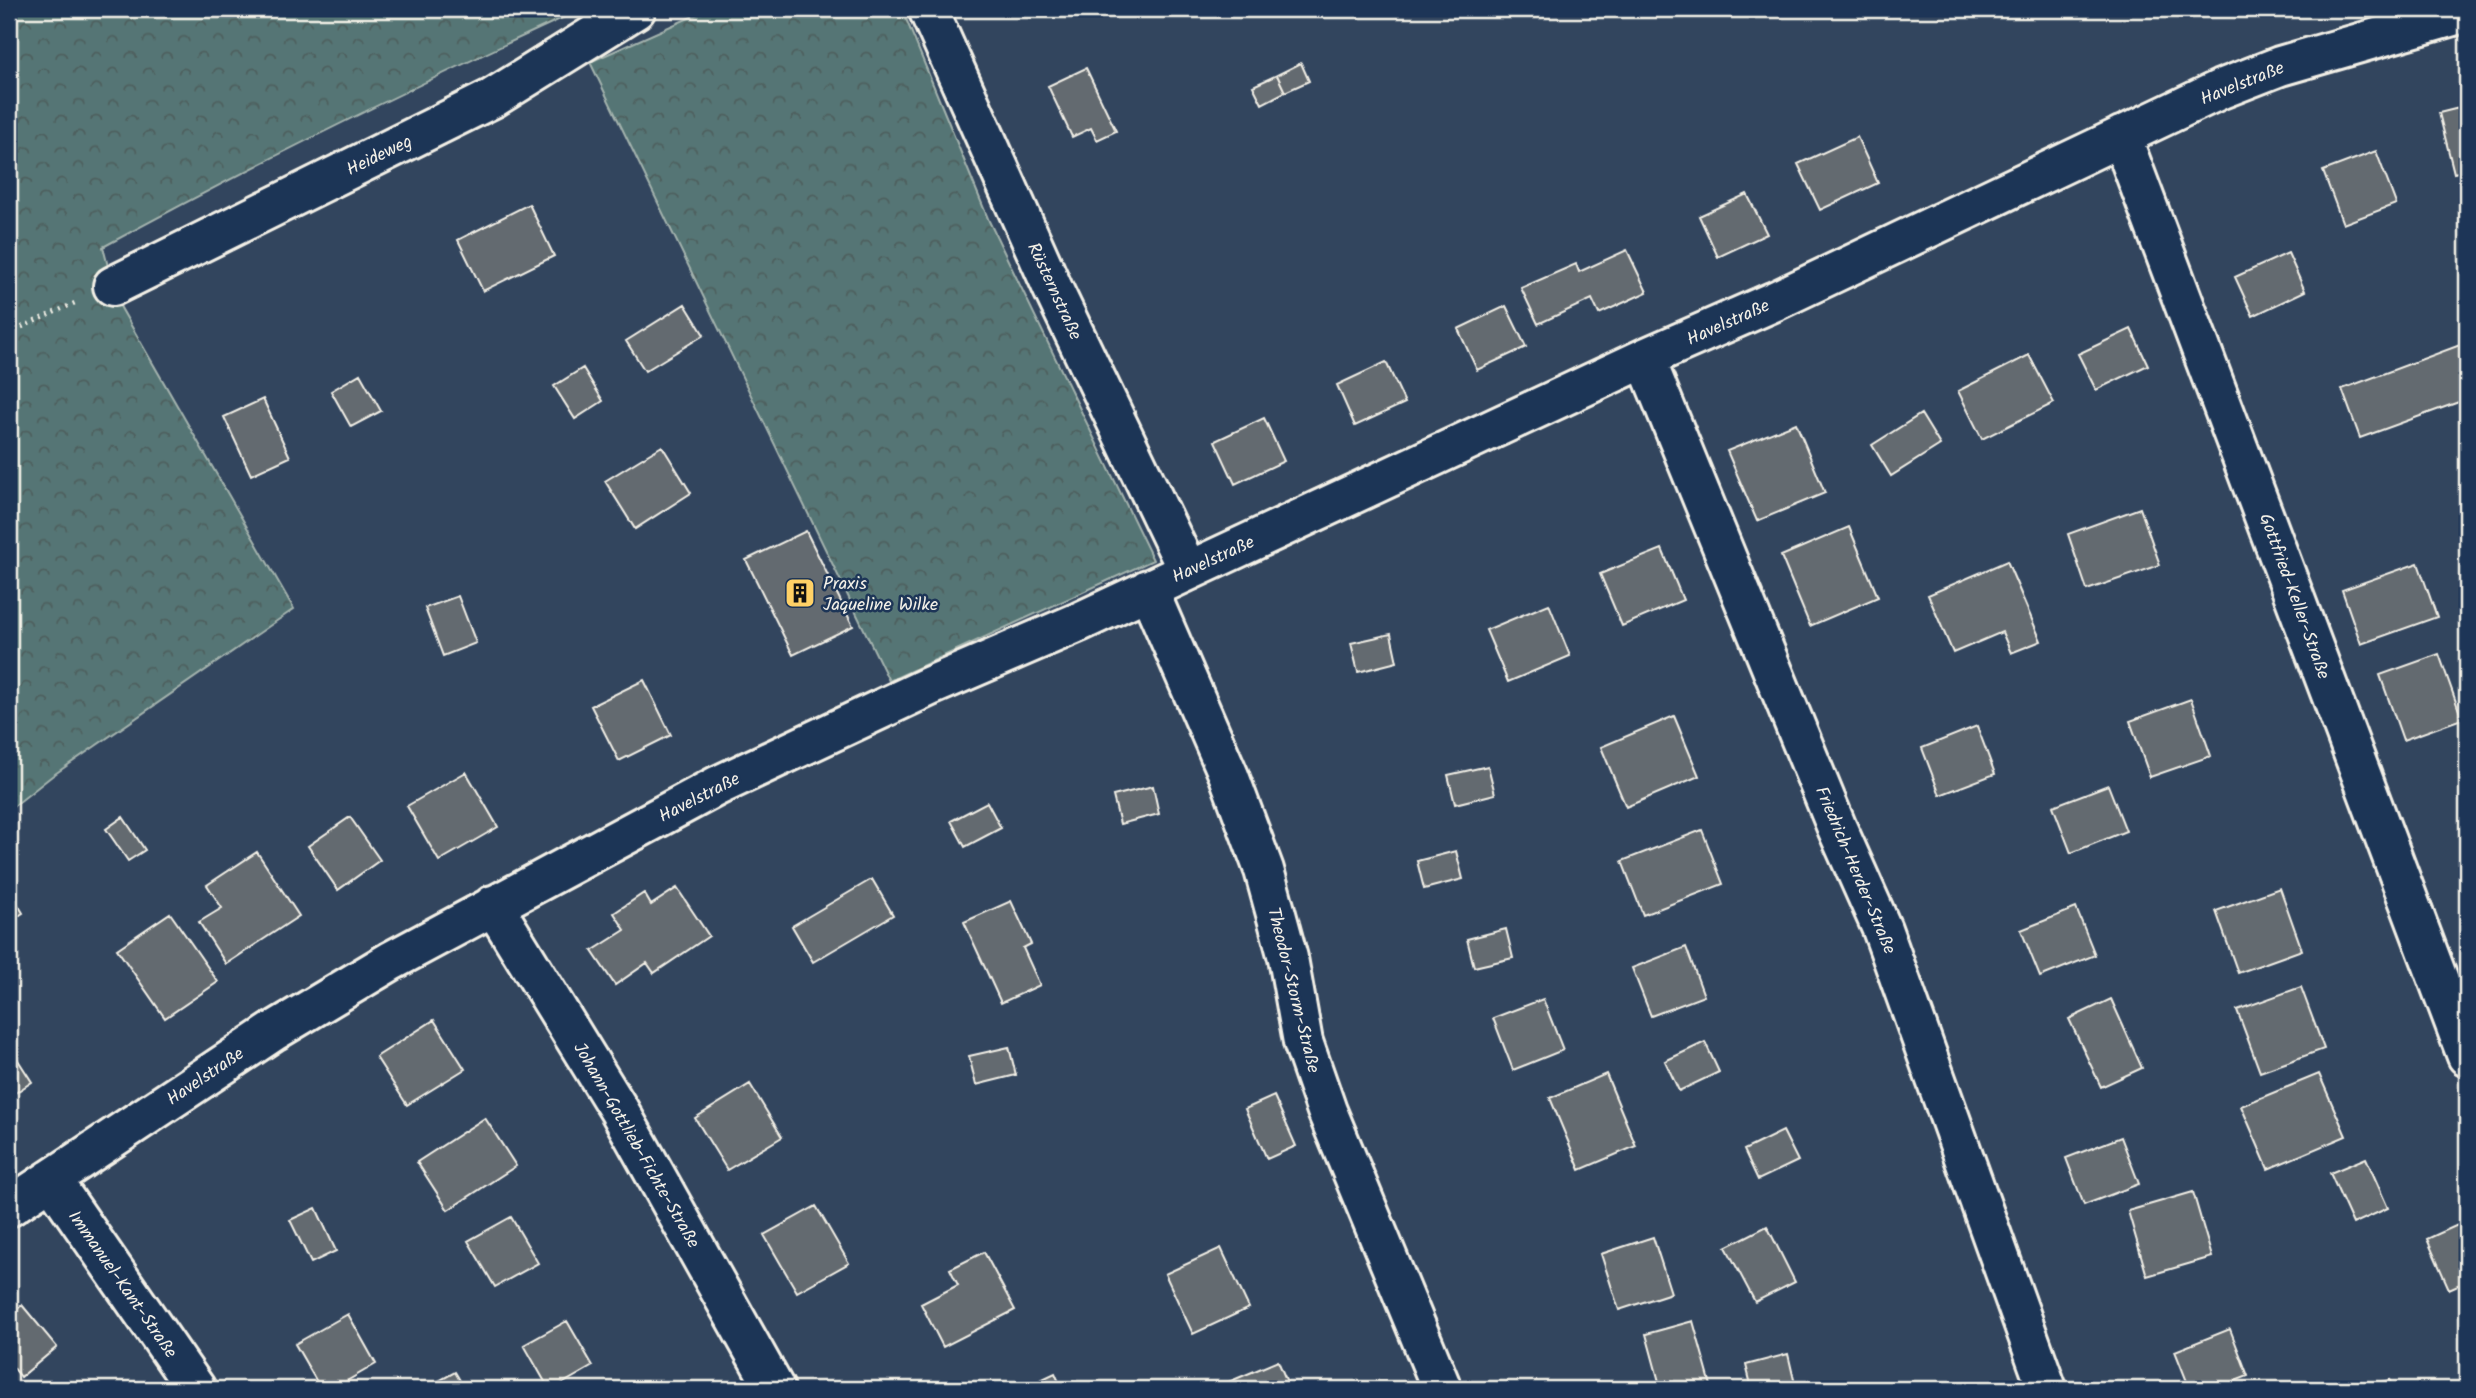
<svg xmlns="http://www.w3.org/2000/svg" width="2476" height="1398" viewBox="0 0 2476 1398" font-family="Kalam,sans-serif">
<defs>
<pattern id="forest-crowns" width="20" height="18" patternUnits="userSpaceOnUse" patternTransform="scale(1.75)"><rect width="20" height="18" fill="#547574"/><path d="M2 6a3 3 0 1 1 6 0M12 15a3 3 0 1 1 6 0" fill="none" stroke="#4e5e5d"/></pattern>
</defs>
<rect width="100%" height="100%" fill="#32455e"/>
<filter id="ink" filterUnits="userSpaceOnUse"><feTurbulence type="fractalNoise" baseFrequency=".0143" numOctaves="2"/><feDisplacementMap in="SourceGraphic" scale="14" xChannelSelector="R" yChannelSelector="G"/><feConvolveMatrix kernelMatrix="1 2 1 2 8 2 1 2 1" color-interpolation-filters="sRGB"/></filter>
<g filter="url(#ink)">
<!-- forest -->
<path fill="url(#forest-crowns)" stroke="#a4b3ae" stroke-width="2" d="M9 9H582C420 83 260 161 103 247L117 301 294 609 52 776 9 810Z
M709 9H902L989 221 1153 560 889 681 590 62Z"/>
<!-- building -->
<path fill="#646a6f" stroke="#f4f1e8" stroke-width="2" d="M1301 63 1309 81 1285 92 1277 75Z
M1086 68 1116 131 1097 140 1091 128 1072 137 1048 86Z
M1277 75 1285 92 1262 104 1253 86Z
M2467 106V170L2454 173 2439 113Z
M1857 137 1878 183 1820 210 1798 164Z
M2376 151 2396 204 2343 224 2323 171Z
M1747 194 1767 234 1718 257 1699 216Z
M529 204 554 256 483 291 458 240Z
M1627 250 1647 292 1599 314 1592 299 1538 324 1521 288 1576 264 1579 272Z
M2288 253 2305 291 2253 316 2235 277Z
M685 304 704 335 645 371 626 341Z
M1506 306 1526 347 1477 370 1458 329Z
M2131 329 2148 365 2096 390 2078 354Z
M2460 345 2467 365V399L2360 438 2342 389Z
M2029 355 2054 403 1982 439 1958 391Z
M1386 362 1405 403 1355 426 1337 385Z
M583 368 603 401 575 419 554 386Z
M360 374 381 411 351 427 331 391Z
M263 399 290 457 251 475 224 417Z
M1921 414 1940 445 1891 476 1872 445Z
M1264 418 1284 461 1235 484 1215 441Z
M1796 423 1825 493 1757 521 1727 451Z
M662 446 691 493 635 529 605 481Z
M2140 508 2160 565 2087 590 2068 534Z
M1849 527 1878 597 1810 626 1781 556Z
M806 531 853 626 793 655 746 560Z
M1662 549 1683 600 1622 626 1600 574Z
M2007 561 2041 641 2011 653 2002 632 1953 653 1928 595Z
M2418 563 2437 617 2361 644 2342 590Z
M458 596 476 643 443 656 425 608Z
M1549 604 1570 656 1508 682 1486 630Z
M1391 634 1397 662 1358 672 1351 643Z
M2439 654 2462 719 2403 740 2380 675Z
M644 680 671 735 619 761 591 706Z
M2191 699 2211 756 2150 777 2130 721Z
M1674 716 1699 776 1626 807 1601 747Z
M1977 726 1995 774 1940 795 1922 748Z
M1488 766 1495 794 1455 804 1448 775Z
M466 772 498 827 439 861 407 806Z
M2108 785 2126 831 2071 853 2053 806Z
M1153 786 1159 814 1120 824 1113 796Z
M987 802 1001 828 965 847 951 821Z
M123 817 145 850 128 861 106 829Z
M350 817 380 860 338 890 308 846Z
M1702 830 1723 884 1643 915 1622 861Z
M1456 851 1463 879 1424 889 1417 861Z
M257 852 299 916 226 964 199 922 222 908 207 885Z
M872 879 893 915 813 962 792 926Z
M677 888 709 936 654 973 647 963 615 985 592 951 625 930 614 913 644 893 651 905Z
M2280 888 2302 950 2238 973 2216 911Z
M9 890 23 913 9 922Z
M1011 901 1031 944 1023 948 1040 985 1001 1003 964 922Z
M2076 908 2095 955 2040 977 2021 930Z
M170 913 218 982 165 1018 117 949Z
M1506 929 1513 958 1474 967 1467 939Z
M1686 947 1704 996 1651 1016 1632 968Z
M2301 987 2324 1049 2260 1072 2237 1010Z
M1543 999 1563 1050 1513 1070 1493 1018Z
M2111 999 2142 1068 2101 1087 2069 1019Z
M434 1020 465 1069 407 1105 376 1057Z
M1705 1042 1719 1072 1679 1091 1665 1061Z
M9 1046 32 1082 9 1097Z
M1009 1047 1016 1075 976 1085 969 1056Z
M1606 1074 1636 1146 1580 1170 1550 1098Z
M2319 1074 2346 1136 2268 1169 2241 1106Z
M750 1084 782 1137 727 1170 695 1118Z
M1274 1096 1296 1146 1267 1159 1245 1109Z
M485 1118 516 1166 448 1210 417 1162Z
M1783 1131 1798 1161 1758 1180 1744 1150Z
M2121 1137 2139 1184 2084 1205 2066 1158Z
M2366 1158 2388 1208 2353 1224 2330 1173Z
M2193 1192 2212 1257 2147 1276 2128 1211Z
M816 1206 849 1263 797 1292 764 1235Z
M316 1208 336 1251 311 1263 290 1220Z
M511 1217 538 1263 495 1287 468 1241Z
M2462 1223 2467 1234V1281L2449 1289 2427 1239Z
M1767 1226 1795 1282 1755 1302 1726 1247Z
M1653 1237 1671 1293 1619 1310 1601 1254Z
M1221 1248 1249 1308 1193 1334 1165 1274Z
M984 1252 1015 1310 943 1347 921 1304 958 1285 950 1269Z
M22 1305 57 1347 21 1377 9 1362V1316Z
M348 1314 376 1364 333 1389H321L295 1344Z
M567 1321 593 1366 553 1389H549L524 1345Z
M1693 1321 1712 1389H1661L1646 1334Z
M2230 1329 2248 1376 2215 1389H2190L2175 1351Z
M1788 1354 1795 1384 1774 1389H1752L1746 1365Z
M1278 1361 1290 1389H1212Z
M455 1372 465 1389H424Z
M1055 1373 1062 1389H1037L1034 1383Z
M2390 1380 2392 1389H2350Z"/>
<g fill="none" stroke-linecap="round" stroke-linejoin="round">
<!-- minor casing -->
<g stroke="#f4f1e8" stroke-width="44">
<path id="minor" d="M928 9 1053 289 1188 571
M2121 136 2467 1056
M113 286 493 98 636 9
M1645 358 1837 828 1882 929 2047 1389
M1148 589 1229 776 1264 870 1288 958 1303 1042 1327 1111 1442 1389
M493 905 619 1110 775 1389
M51 1179 196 1389
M9 1207 274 1031 391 961 717 786 930 686 1079 622 1645 358 1775 301 2221 89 2280 66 2467 12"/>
</g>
<!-- path -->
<path stroke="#f4f1e8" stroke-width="4.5" stroke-dasharray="2 5" stroke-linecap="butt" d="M9 333 77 302"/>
<!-- minor -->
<use href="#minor" stroke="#1d3557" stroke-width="38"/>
</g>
</g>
<!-- icons -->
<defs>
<g id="building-square" transform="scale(1.575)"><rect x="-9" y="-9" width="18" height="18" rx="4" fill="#ffd166" stroke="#1d3557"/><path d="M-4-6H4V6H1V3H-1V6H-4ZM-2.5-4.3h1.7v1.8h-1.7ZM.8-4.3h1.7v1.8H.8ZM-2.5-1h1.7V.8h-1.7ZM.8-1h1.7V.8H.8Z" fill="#111"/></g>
</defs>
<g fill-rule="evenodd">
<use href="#building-square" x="800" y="593"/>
</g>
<g text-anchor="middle" stroke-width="5" stroke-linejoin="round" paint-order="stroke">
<!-- street labels -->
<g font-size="18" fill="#f4f1e8" stroke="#1d3557">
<text transform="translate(2242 83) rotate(-22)" y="6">Havelstraße</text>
<text transform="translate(379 155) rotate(-26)" y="6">Heideweg</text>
<text transform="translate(1055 291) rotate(65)" y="6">Rüsternstraße</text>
<text transform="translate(1728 322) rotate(-24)" y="6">Havelstraße</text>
<text transform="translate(1213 559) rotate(-25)" y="6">Havelstraße</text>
<text transform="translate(2295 596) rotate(70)" y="6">Gottfried-Keller-Straße</text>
<text transform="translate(699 797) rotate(-27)" y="6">Havelstraße</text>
<text transform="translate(1856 870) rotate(67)" y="6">Friedrich-Herder-Straße</text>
<text transform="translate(1294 990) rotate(76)" y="6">Theodor-Storm-Straße</text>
<text transform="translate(205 1076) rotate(-34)" y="6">Havelstraße</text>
<text transform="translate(637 1145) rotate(60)" y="6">Johann-Gottlieb-Fichte-Straße</text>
<text transform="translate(123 1284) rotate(55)" y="6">Immanuel-Kant-Straße</text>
</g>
<!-- poi labels -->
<g font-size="18" fill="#f4f1e8" stroke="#1d3557" text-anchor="start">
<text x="823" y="589">Praxis<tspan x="823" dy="21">Jaqueline Wilke</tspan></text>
</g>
</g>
<!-- margin -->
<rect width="2476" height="1398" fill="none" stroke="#1d3557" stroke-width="35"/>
<rect x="18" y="18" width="2441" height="1363" fill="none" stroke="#f4f1e8" stroke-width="2.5" filter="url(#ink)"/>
</svg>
